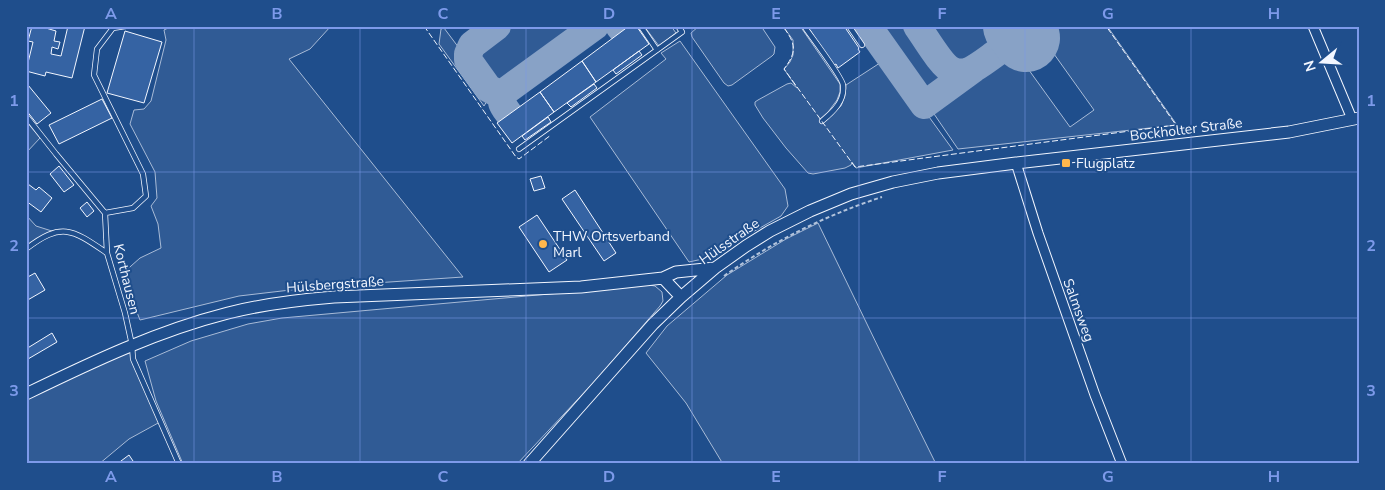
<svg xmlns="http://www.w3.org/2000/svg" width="1385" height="490" viewBox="0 0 1385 490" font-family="'Nunito Sans',sans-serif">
<rect width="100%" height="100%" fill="#1f4e8c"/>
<!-- built -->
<path fill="#305b95" stroke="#a8bbd7" d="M172 26H331L310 49 289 59 463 277 316 287 239 296 140 320 122 274 140 258 161 248 158 224 151 206 157 198 155 172 130 124 134 110 144 109 151 101 166 40 164 30Z
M507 26H580L503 82 496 83 488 79 477 63 475 59V54L478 47Z
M644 26H671L676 33 659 46Z
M699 26H761L775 47 774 54 772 56 732 85 728 86 724 83 692 37 691 33Z
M786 26H800L840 84V92L837 100 828 112 820 119 823 123 841 106 845 96 846 85 886 59 890 63 953 150 856 168 852 162 851 165 845 168 813 174 808 173 786 148 763 118 755 105V102L758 100 787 84 791 83 797 88 784 69 790 62 793 55V40L785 29Z
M872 26H910L945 75 946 79 944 83 928 95 925 96 921 95Z
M924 26H996L997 37 994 45 973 62 965 64H957L950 60 944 55Z
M1034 26H1107L1177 125 958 149 932 111V107L1013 48 1070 127 1094 110Z
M444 28 462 52 461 59 463 65 486 94 487 101 484 106 439 44 441 29Z
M680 41 785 189 788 206 781 216 707 258 689 262 590 117 666 59 661 53Z
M26 121 40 138 26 153Z
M26 215 36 226 55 232 26 251Z
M818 223 883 357 936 464H723L686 403 646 353 667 326 727 275 786 239Z
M649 285 655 286 662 292 663 301 660 306 595 381 517 464H183L156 401 145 361 191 341 248 324 282 318Z
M132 345 133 359 160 422 129 439 99 464H26V399Z"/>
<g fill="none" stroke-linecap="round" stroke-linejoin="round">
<!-- taxiway -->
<path stroke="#88a2c6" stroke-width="28" d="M497 26 472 45 468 54V60L488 88 495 92 500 93 505 91
M619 26 623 31
M868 26 924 105 972 70
M917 26C925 37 942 67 953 71 958 73 964 73 969 71 976 68 1005 48 1009 41 1012 36 1012 32 1012 26
M509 114C504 107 499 102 503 93L595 26"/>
<!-- runway -->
<path stroke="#88a2c6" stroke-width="68" d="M1017 26 1026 38"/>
</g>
<!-- building -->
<path fill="#3563a3" stroke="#f2f6ff" d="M32 26H39L56 31 54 41 60 42 58 49 52 47 51 54 61 56 68 26H85L72 78 46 72 45 76 26 71 33 42 28 41Z
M629 26H639L637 27 649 44 596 82 582 61Z
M807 26H844L859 48 858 49 860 52 838 68 836 64 834 65Z
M125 31 162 42 144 103 107 93Z
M639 51 642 55 616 74 613 70Z
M582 61 596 82 554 112 540 92Z
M594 84 597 88 571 107 567 103Z
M28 85 51 113 37 124 26 110V86Z
M540 92 554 112 512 143 497 123Z
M102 99 112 118 59 144 49 125Z
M548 117 551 122 525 140 522 136Z
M59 166 74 185 64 192 50 174Z
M541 176 545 188 534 191 530 179Z
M28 184 36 190 39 187 52 198 41 212 26 201V186Z
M575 190 616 253 604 261 562 199Z
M87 202 94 211 87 217 80 208Z
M537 215 567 260 549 272 519 227Z
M35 273 45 290 26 301V278Z
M52 333 57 342 28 359 26 356V349Z
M129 455 135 464H117Z"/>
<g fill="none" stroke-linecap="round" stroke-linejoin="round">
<!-- service casing -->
<g stroke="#f2f6ff" stroke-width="6">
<path id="service" d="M804 26C810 35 843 78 843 85 845 101 833 112 822 121
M849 26 862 45
M642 28 657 50
M26 116 56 154 105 213 107 253 125 313 132 345 133 359 179 464
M519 149 682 32 678 26
M105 213 133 208 146 196 143 174 94 75 97 49 113 28 126 26
M26 249C62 221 73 230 107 253"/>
</g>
<!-- minor casing -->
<g stroke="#f2f6ff" stroke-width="11">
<path id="minor" d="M1313 26 1352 119
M1016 163 1038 233 1095 395 1122 464"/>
</g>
<!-- tertiary casing -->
<g stroke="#f2f6ff" stroke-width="13">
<path id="tertiary" d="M663 278 681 297
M26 394C92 362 157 331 228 313 263 304 298 300 334 297L581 287 663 278 676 272 715 268
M529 464 653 324 681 297 715 268 746 246 770 231 810 211 851 194 893 182 938 173 1016 163 1289 132 1359 118"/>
</g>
<!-- path -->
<path stroke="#b3c4dc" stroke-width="2" stroke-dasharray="4 2.5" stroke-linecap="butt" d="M724 276C774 241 824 216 882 197"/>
<!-- service -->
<use href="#service" stroke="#1f4e8c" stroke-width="4.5"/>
<!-- minor -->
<use href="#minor" stroke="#1f4e8c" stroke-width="9"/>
<!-- tertiary -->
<use href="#tertiary" stroke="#1f4e8c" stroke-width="11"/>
<!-- fence -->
<path stroke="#f2f6ff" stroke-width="1" stroke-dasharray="6 2.5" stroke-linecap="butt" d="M424 26 516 157 519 159 551 135
M784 28C796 44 797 52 784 69L855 167 1176 125 1106 26"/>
</g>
<!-- grid -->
<path fill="none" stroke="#7d9aea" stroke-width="1" stroke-opacity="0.55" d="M194 26V464M360 26V464M526 26V464M692 26V464M859 26V464M1025 26V464M1191 26V464M26 172H1359M26 318H1359"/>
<!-- markers -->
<g fill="#ffb74d" stroke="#1f4e8c" stroke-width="2">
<rect x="1061" y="158" width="10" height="10" rx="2.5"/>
<circle cx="543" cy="244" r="5"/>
</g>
<g text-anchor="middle" stroke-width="4" stroke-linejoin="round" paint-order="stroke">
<!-- street labels -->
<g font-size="14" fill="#f2f6ff" stroke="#1f4e8c">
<text transform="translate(1186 129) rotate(-7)" y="5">Bockholter Straße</text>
<text transform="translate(729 241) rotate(-35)" y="5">Hülsstraße</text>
<text transform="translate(127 279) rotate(76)" y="5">Korthausen</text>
<text transform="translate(335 284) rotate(-4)" y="5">Hülsbergstraße</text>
<text transform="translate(1079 310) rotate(70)" y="5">Salmsweg</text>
</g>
<!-- poi labels -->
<g font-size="14" fill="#f2f6ff" stroke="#1f4e8c" text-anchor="start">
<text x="1076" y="168">Flugplatz</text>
<text x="553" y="241">THW Ortsverband<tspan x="553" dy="16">Marl</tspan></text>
</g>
</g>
<!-- border -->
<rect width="1385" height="490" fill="none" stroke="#1f4e8c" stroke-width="55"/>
<!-- north arrow -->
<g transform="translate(1322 62) rotate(252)" stroke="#1f4e8c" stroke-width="4" paint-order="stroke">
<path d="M0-4L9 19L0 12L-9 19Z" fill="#f2f6ff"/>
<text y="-8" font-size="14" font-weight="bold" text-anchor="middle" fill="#f2f6ff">N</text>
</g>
<rect x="28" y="28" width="1330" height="434" fill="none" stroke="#7d9aea" stroke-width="2"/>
<g font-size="16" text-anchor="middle" font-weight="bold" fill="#7d9aea">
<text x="111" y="19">A</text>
<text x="277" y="19">B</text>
<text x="443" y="19">C</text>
<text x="609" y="19">D</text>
<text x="776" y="19">E</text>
<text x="942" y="19">F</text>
<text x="1108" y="19">G</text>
<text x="1274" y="19">H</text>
<text x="14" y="106">1</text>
<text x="1371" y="106">1</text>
<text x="14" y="251">2</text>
<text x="1371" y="251">2</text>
<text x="14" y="396">3</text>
<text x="1371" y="396">3</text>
<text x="111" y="482">A</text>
<text x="277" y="482">B</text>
<text x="443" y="482">C</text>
<text x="609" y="482">D</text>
<text x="776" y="482">E</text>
<text x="942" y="482">F</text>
<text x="1108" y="482">G</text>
<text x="1274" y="482">H</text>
</g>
</svg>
